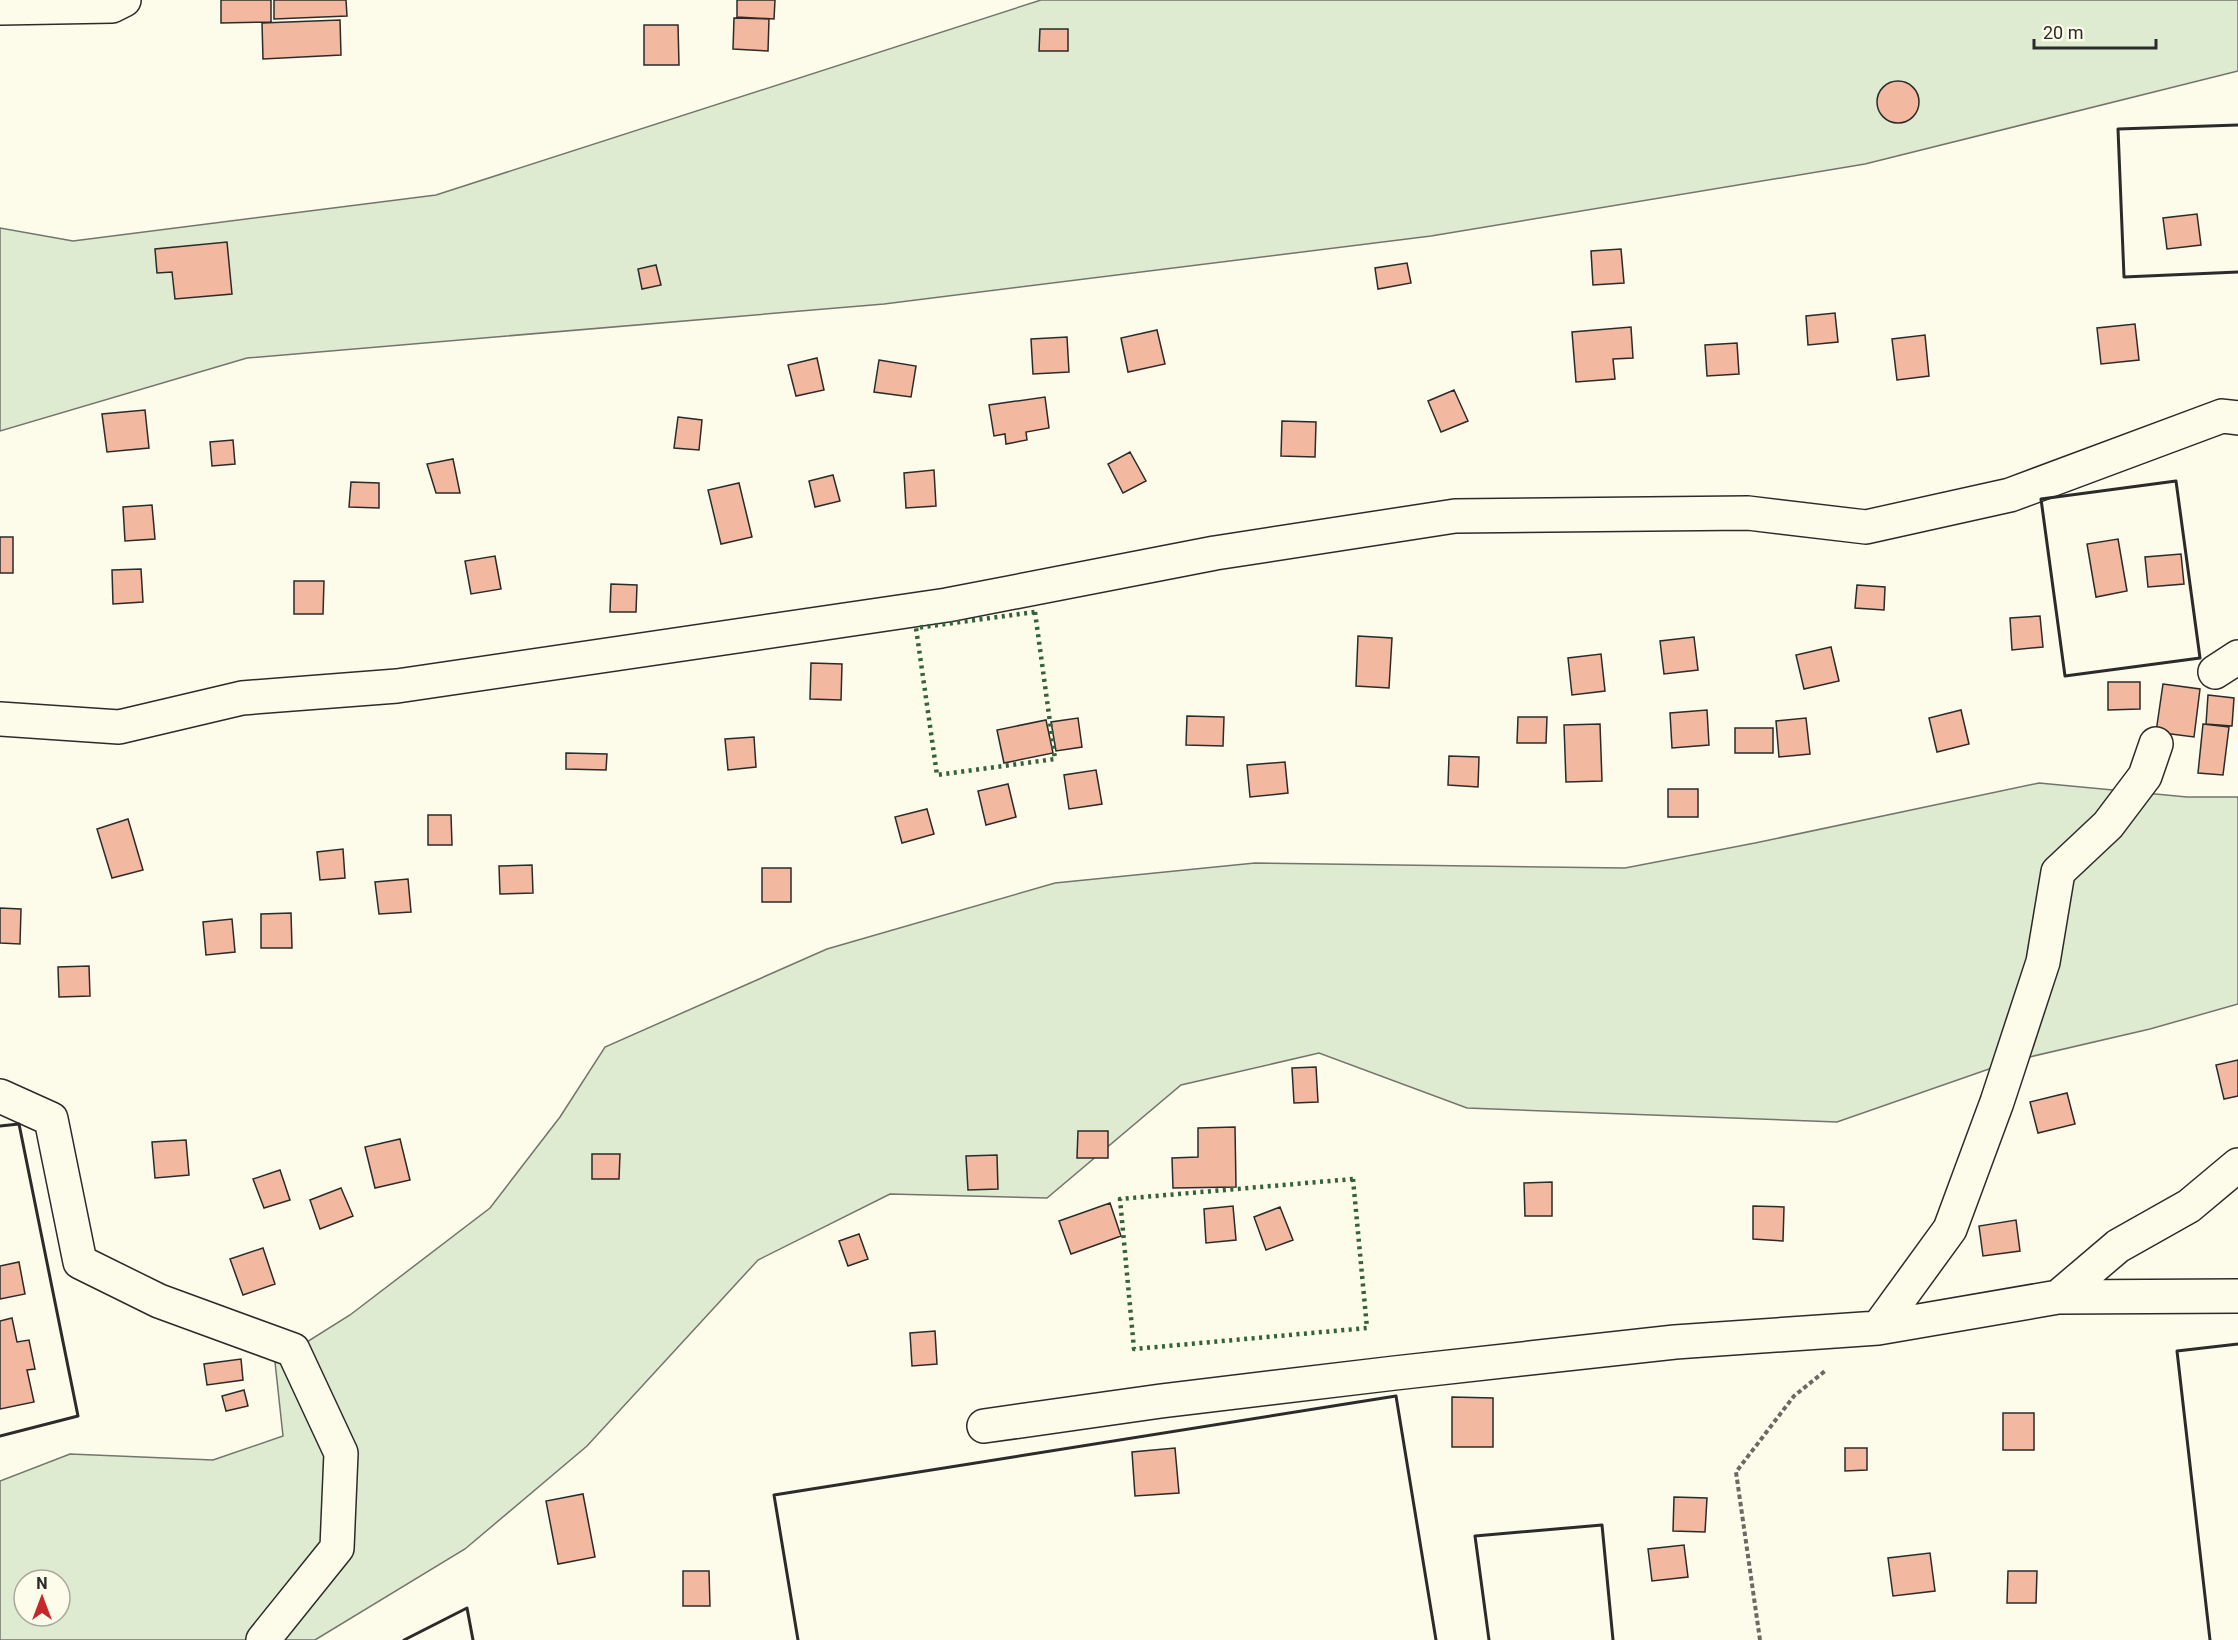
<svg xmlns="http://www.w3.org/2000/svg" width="2238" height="1640" viewBox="0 0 2238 1640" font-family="Roboto,sans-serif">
<rect width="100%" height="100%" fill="#fdfbea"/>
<!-- green -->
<path fill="#deebd1" stroke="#74746e" stroke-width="1.5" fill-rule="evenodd" d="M1041 0H2238V71L1865 164 1431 236 884 304 247 358 0 431V228L73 241 436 195Z
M2039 783 2187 797H2238V1004L2150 1029 2012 1061 1837 1122 1467 1108 1319 1053 1181 1085 1047 1198 890 1194 758 1260 587 1446 465 1549 315 1640H0V1481L70 1454 213 1460 283 1436 275 1362 350 1315 490 1208 560 1117 605 1047 827 949 1055 883 1255 863 1625 868 1755 843ZM24 1580H60V1616H24Z"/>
<!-- building -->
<path fill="#f2b8a0" stroke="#2b2b2b" stroke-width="1.5" d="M221 0H271V22L221 23Z
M274 0H346L347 16 274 19Z
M737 0H775L774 19 737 17Z
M734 18 769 19 768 51 733 49Z
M340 20 341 55 263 59 262 23Z
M644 25H678L679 65H644Z
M1040 29H1068V51H1039Z
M1877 102a21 21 0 1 1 42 0a21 21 0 1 1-42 0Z
M2197 214 2201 245 2167 249 2163 218Z
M227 242 232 294 175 299 172 272 157 273 155 249Z
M1621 249 1624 283 1593 285 1591 251Z
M1407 263 1411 283 1378 289 1375 268Z
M656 265 661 285 642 289 638 269Z
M1835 313 1838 342 1808 345 1806 316Z
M2135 324 2139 360 2101 364 2097 328Z
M1631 327 1633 358 1613 359 1615 379 1576 382 1572 332Z
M1157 330 1165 364 1128 372 1121 338Z
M1925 335 1929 376 1897 380 1892 339Z
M1067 337 1069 372 1033 374 1031 339Z
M1737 343 1739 374 1707 376 1705 345Z
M817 358 824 390 796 396 788 365Z
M879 360 916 366 911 397 874 392Z
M1454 390 1468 421 1441 432 1428 401Z
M1045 397 1049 428 1026 432 1027 440 1006 444 1005 434 994 436 989 405Z
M145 410 149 448 107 452 102 414Z
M678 417 702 420 699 450 674 448Z
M1282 421 1316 422 1315 457 1281 456Z
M233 440 235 464 212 466 210 442Z
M1130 452 1146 481 1123 493 1108 464Z
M453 459 460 493H436L427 464Z
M934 470 936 506 906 508 904 473Z
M833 475 840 501 815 507 809 481Z
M351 482 379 483V508L349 507Z
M739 483 752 537 721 544 708 490Z
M152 505 155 539 125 541 123 507Z
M0 537H13V573H0Z
M2118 539 2127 591 2096 597 2087 544Z
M2181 554 2184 584 2148 587 2145 557Z
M495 556 501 589 471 594 465 561Z
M141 569 143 602 113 604 112 570Z
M294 581H324L323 614H294Z
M611 584 637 585 636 612H610Z
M1857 585 1885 587 1884 610 1855 608Z
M2040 616 2043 647 2012 650 2010 618Z
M1358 636 1392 638 1389 688 1356 686Z
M1694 637 1698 670 1664 674 1660 641Z
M1831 647 1839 681 1804 689 1796 655Z
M1601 654 1605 691 1572 695 1568 658Z
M811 663 842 664 841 700 810 699Z
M2108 682H2140V709L2108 710Z
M2163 684 2200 689 2194 737 2156 732Z
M2208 695 2234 698 2232 726 2206 724Z
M1707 710 1709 745 1672 748 1670 713Z
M1961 710 1969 744 1937 752 1929 718Z
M1187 716 1224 717 1223 746 1186 745Z
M1518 717H1547L1546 743H1517Z
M1078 718 1082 747 1056 751 1051 722Z
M1806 718 1810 754 1779 757 1776 721Z
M1046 720 1053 753 1004 763 997 730Z
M1600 724 1602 781 1566 782 1564 725Z
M2203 724 2229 727 2223 775 2198 773Z
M1735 728H1773V753H1735Z
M754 737 756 767 728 770 725 739Z
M566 753 607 754 606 770 566 769Z
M1449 756 1479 757 1478 787 1448 785Z
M1285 762 1288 793 1250 797 1247 765Z
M1096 770 1102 804 1069 809 1064 775Z
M1008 784 1016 817 986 825 978 791Z
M1668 789H1698V817H1668Z
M927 809 934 834 902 843 895 817Z
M428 815H451L452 845H428Z
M128 819 143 870 112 878 97 829Z
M343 849 345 878 320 880 317 852Z
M532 865 533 893 500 894 499 866Z
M762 868H791V902H762Z
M408 879 411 912 379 914 375 882Z
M0 908 21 909 20 944 0 943Z
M291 913 292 948H261V914Z
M232 919 235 952 206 955 203 922Z
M89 966 90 996 59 997 58 967Z
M2238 1060V1096L2224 1099 2216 1065Z
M1316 1067 1318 1102 1294 1103 1292 1068Z
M2067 1093 2075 1124 2038 1133 2030 1102Z
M1235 1127 1236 1187 1173 1188 1172 1158 1198 1157V1128Z
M1078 1131H1108V1158H1077Z
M400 1139 410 1180 375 1188 365 1147Z
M186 1140 189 1175 155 1178 152 1142Z
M592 1154H620L619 1179H592Z
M997 1155 998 1189 968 1190 966 1156Z
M280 1170 290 1200 264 1208 253 1179Z
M1552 1182V1216H1525L1524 1183Z
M341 1188 353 1216 320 1229 310 1200Z
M1110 1203 1121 1236 1071 1254 1059 1221Z
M1233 1206 1236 1240 1206 1243 1204 1209Z
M1753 1206 1784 1207 1783 1241 1753 1239Z
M1280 1207 1293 1240 1266 1250 1254 1217Z
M2016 1220 2020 1251 1983 1256 1979 1226Z
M859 1234 868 1259 848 1266 839 1241Z
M263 1248 275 1284 243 1295 230 1259Z
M19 1262 25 1294 0 1299V1266Z
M12 1318 17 1342 29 1340 35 1369 27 1370 34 1402 0 1409V1321Z
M935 1331 937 1364 912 1366 910 1333Z
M241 1359 243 1380 207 1385 204 1364Z
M244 1390 248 1406 226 1411 222 1396Z
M1452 1397 1493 1398V1447H1452Z
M2003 1413H2034V1450H2003Z
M1175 1448 1179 1493 1135 1496 1132 1452Z
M1845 1448H1867V1470L1845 1471Z
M583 1494 595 1557 558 1564 546 1501Z
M1674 1497 1707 1498 1705 1532 1673 1531Z
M1684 1545 1688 1577 1652 1581 1648 1549Z
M1930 1553 1935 1591 1893 1596 1888 1558Z
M683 1571H709L710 1606H683Z
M2008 1571H2037L2036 1603H2007Z"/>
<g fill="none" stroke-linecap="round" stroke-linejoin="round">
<!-- minor casing -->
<g stroke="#2b2b2b" stroke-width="36">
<path id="minor" d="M0 8 112 6 124 0
M2215 672 2238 657
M0 719 119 727 242 698 397 686 947 605 1215 553 1455 516 1748 513 1866 527 2010 495 2222 416 2238 418
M0 1096 51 1119 80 1262 159 1301 293 1350 341 1453 337 1548 263 1640
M2058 1297 2118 1246 2189 1206 2238 1165
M1878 1328 1950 1229 1997 1102 2043 962 2058 872 2108 825 2145 776 2156 744
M984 1426 1161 1401 1395 1373 1675 1342 1878 1328 2058 1297 2238 1296"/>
</g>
<!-- path -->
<path stroke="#6a6964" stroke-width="4" stroke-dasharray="4.5 3" stroke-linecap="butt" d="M1760 1640 1736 1472 1794 1396 1825 1371"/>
<!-- minor -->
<use href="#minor" stroke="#fdfbea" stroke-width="33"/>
<!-- hedge -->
<path stroke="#34623c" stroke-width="4.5" stroke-dasharray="3 4.5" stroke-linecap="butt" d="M1035 612 1055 759 937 775 916 628Z
M1353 1179 1367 1328 1134 1349 1120 1199Z"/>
<!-- wall -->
<path stroke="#2b2b2b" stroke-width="3" d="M2238 125 2118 129 2124 277 2238 272
M2176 481 2200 658 2065 676 2041 499Z
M0 1126 19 1124 78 1416 0 1436
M404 1640 467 1608 473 1640
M798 1640 774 1495 1396 1396 1436 1640
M1489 1640 1475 1536 1602 1525 1613 1640
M2210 1640 2177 1351 2238 1344"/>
</g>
<!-- north arrow -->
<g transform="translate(42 1598)"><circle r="28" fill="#fdfbea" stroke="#a9a89e" stroke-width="1.5"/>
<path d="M0-4.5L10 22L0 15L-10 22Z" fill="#c62828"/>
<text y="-9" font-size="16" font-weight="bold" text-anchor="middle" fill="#2b2b2b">N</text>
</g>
<!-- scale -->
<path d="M2034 39v9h122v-9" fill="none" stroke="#2b2b2b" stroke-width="3"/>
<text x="2043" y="39" font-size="18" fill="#2b2b2b" stroke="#fdfbea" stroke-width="4.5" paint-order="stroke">20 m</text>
</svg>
